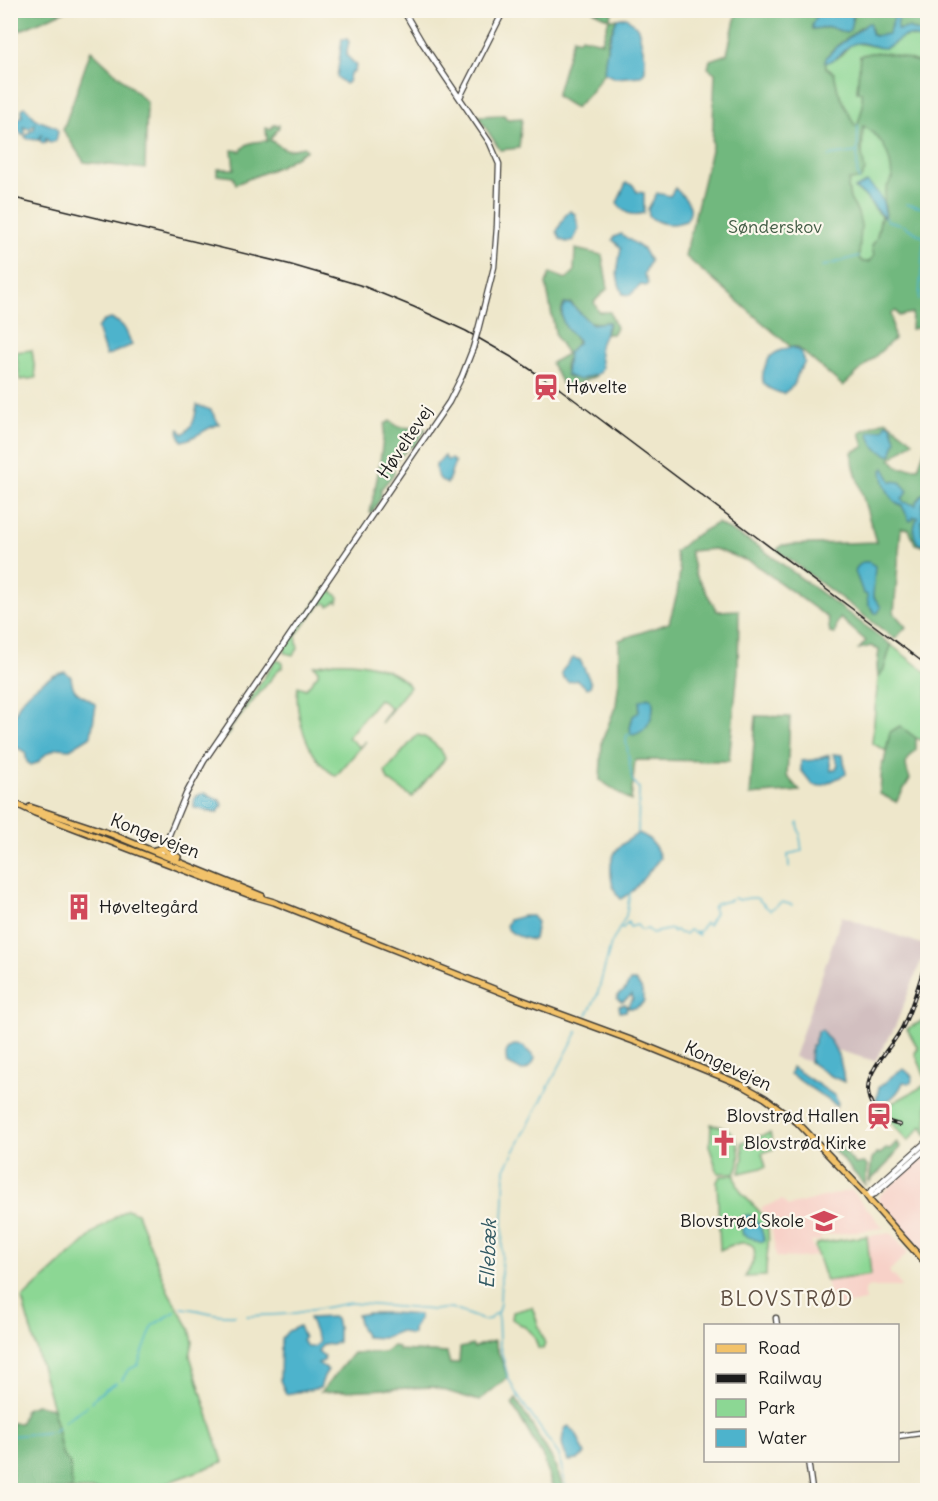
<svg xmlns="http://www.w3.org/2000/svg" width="938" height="1501" viewBox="0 0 938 1501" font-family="Delius,sans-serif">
<rect width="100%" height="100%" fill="#fbf7ec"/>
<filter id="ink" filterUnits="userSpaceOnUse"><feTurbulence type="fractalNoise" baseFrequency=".0167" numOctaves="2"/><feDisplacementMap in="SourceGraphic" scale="12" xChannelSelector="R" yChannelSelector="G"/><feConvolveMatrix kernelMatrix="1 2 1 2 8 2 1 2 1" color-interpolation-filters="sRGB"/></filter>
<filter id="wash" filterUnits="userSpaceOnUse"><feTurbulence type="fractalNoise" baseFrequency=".008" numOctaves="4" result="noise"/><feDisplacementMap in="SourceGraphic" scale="24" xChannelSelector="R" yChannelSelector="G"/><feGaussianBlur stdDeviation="1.35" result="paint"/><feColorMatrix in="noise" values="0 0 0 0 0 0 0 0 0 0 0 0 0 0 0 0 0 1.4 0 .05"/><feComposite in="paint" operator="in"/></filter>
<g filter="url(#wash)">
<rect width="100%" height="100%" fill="#eee7cb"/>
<!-- built -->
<path fill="#f7d1c8" d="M927 1153V1258L878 1201 880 1195Z
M851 1190 884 1228 821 1236V1240L811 1242 816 1256 799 1258 776 1257 771 1225 761 1208 782 1200 788 1206Z
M891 1233 908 1253 889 1271 892 1276 894 1275 901 1287H867L865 1290V1301L834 1307 826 1281 871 1275 867 1236Z"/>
<!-- industrial -->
<path fill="#d2bfc0" d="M842 916 927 946 894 1029 875 1061 836 1050 824 1035 811 1045 810 1062 794 1057Z"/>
<!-- green -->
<path fill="#8cd794" stroke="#547a58" stroke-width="1.5" d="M908 36 920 39 927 45V65C906 59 882 47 860 56L857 92 862 93 863 106 858 125 855 126 838 91 834 73 826 68 825 63 839 57 850 45 856 43 872 46Z
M863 126C881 136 895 155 892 178 891 187 884 194 884 205L881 198 860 187 855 189 863 194 881 216 877 237 872 246 874 256 869 262H863L859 258 858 213 850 199 848 188 849 179 862 159Z
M32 350 36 378 20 380 16 352Z
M325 589 330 590 339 597 338 602 336 601 329 606 326 603 320 605 296 635 298 649 293 655 285 653V647Z
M891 645 927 673V742L916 738 900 726 890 732 886 751 872 743 878 678 884 669Z
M276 660 282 662V668H280L230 729 231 732 228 736H225Z
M334 662C359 661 393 666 410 687L381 723 391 708 379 699 348 737 359 747 366 741 336 776C308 760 294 716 298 686L306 689 318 674V670L314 666Z
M417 735C427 736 443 749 445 759L412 797 388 780 385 772Z
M927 1018V1081L915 1053 918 1048 907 1029Z
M927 1084V1136L922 1126 908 1141 877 1107 887 1106Z
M711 1124C717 1126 725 1127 730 1131 741 1140 742 1162 735 1173H718L710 1149Z
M770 1133 774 1149 762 1153 766 1167 740 1173 743 1158 742 1142Z
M735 1175C738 1200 759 1203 766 1223 772 1240 765 1259 766 1276L745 1277C764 1246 754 1234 720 1250L717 1182 720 1176Z
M127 1209 137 1213 169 1293 190 1329 193 1342 190 1356 223 1462 147 1490H70L72 1487 70 1464 62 1454 53 1408 22 1299 98 1229Z
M867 1236 871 1275 826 1281 815 1248 816 1244Z
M532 1307 545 1344 543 1349 538 1348C533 1329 527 1329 512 1319L513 1312Z"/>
<!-- forest -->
<path fill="#71b87e" stroke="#466a4d" stroke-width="1.5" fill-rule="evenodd" d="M11 10H65V11L11 34Z
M781 10 787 12 789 11H819L812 29 830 27 846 33 853 20 854 11H927V27L925 31 918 32 908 28 896 30 898 17 889 34 877 36 871 34V29L860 27C851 40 822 48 826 68L834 73 838 91 855 126 858 124 863 106 862 93 857 92 860 56C882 47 906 59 927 65V326L911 329 912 313 899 316 896 311 891 313 894 339 843 386 797 347H791L685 256 712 146 715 73 708 68 710 60 727 54 737 11ZM863 126C884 138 891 156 892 179 883 191 883 201 886 215L884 218 881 216 877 237 872 246 874 256 869 262H863L859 258 861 225 858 213 850 199 848 188 849 180H860L865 171 861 148Z
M593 11H613L609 19H617L608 39 604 73 590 93 575 108 556 96 573 38 579 40 581 37 602 42 609 19Z
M91 50 147 102 145 169 84 162 63 130Z
M504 115 507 119 522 118 519 148 500 150 478 116Z
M274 125H279V127L270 140C289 151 282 151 304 147L307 150 280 166 236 184 233 177 217 175V169H234L232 150 241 151C246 141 257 142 267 141L266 128 270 129Z
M575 249 602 255 608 288 594 302 599 312H610L616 328 612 334H606L609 322C582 325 588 320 571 303L564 304C555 320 571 329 577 342 571 353 559 366 569 378H586L593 373 596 376 581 383 562 384 551 363 567 354 556 337 546 284 550 273 566 279 574 272Z
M886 420 913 441 891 459 899 468H918L927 443V547L915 544 909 529 901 528 894 613 906 627 895 639 777 550 782 545 876 542 853 463 852 452 864 447 860 432Z
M390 421 399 427 426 429 414 447 411 446 393 463 394 474 381 489V497L372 513H370L379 469 385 424Z
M717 523 759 547 891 645 884 669 878 678 877 666 879 650 871 646 859 649 866 641 840 618 837 623 835 634 830 633 828 618 753 563 715 549 690 551 695 573 717 611 739 610 738 670 729 761 635 760 631 801 600 780 602 741 616 705 619 680V640L669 623 677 594 680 571 675 552 694 536Z
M756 716 790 717 787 776 800 791 750 795Z
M900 726 916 738V750C904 763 904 763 910 779L896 802 880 794 882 763H884L890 732Z
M833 1137 838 1140V1144L855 1164 864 1163 867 1166 865 1185 831 1147Z
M897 1142 900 1147 888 1163 869 1182 872 1158 878 1153 880 1154 887 1148 890 1149Z
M494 1341 508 1377 479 1401 433 1387 321 1392 353 1353 384 1352 393 1346 398 1347 399 1350 447 1353 450 1364 459 1362 460 1348 472 1345 474 1348 482 1344Z
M516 1399 553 1460 564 1489 568 1490 555 1488 551 1483 544 1459 512 1404Z
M36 1405 53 1408 62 1454 70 1464 72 1487 70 1490H32L28 1488 24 1490H11V1423H20L25 1409Z"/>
<!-- water -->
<path fill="#4db3cc" stroke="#346874" stroke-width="1.5" d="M819 11H854L850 30 846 33 830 27 812 29V25Z
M896 13 899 14 897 30 908 28 918 32 925 31 927 27V45C901 22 897 49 883 48 873 48 860 39 851 45 841 51 837 61 825 63L826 58 834 49 868 23H870L871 34 874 36 888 34Z
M626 17 638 28 645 57V71L641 76 615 78 604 73C605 54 609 37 617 19Z
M342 39H347L349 42 346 55 356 65 355 71 350 74 348 82 345 84 337 77Z
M25 107 37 120 56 127 58 132 56 141 50 143 45 137 46 142 43 143 39 140 42 134 38 140 28 139 25 137 29 132 34 129 35 124 29 129 24 127 25 134 22 135 14 124 22 116V109Z
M867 182C878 191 887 203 884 218L863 194 855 189Z
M626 183 633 185 637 192 644 193V213C631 217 624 213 617 203Z
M675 188C685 199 697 206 686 221 672 226 662 225 649 217L648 209 657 193 670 196Z
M570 211 575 214 579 229 573 241 566 242 560 239 557 231 565 216Z
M621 234 643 249 650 261 644 274 648 283 646 286 641 285 630 295 623 294 619 284 617 273 621 248 613 240 614 237Z
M565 304H571L591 324 609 322 599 348 602 368 600 373 579 380 566 375 568 352 578 343V340C566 330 557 319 565 304Z
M111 319C126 324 126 332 132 345L106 356 97 328 104 321Z
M793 347 801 352 805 362 798 373 794 385 783 394C778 392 770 390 766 386 758 380 766 362 771 356 777 351 786 348 793 347Z
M197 405 211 410 219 424C205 428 197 438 182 441L178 432 179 429 183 434C195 425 195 417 197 405Z
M886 423 891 425 896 440 891 456C879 452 870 445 869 432L884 429Z
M444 456 447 460 451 459 455 462 447 484C439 479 435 476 436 465Z
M884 468 891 481 900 482 908 491 902 499 903 502 916 505V502L924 493H927V502H923L922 513 924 518 921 521 922 534 927 530V542L920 545C912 539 913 525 918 517H913V520L910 521 902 506C889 501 883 483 882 470Z
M863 562H869L875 566 873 596 881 607 878 613H875L868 604 867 595 863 593 855 571 857 567Z
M573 658 580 660 591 683 590 687 587 688 577 680 568 682 562 676V671Z
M65 672 71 677C73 698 83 692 96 705L91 736 70 749 57 748 47 753 37 763 31 765 27 762 25 752 18 748 11 750V721C16 715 16 710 20 703 29 690 49 675 65 672Z
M648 697 652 699C656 714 648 732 633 735L631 734 630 728 633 716 639 712 640 701Z
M833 754 843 755 846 774 822 786 813 785 801 770V761L814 760 829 755 831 771 836 769 838 764Z
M204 793 220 800 223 805 217 813 194 808V799L197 795Z
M638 833C649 836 657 847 660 858L634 890 621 899C609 888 607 861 618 848 623 843 632 838 638 833Z
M523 916H532L537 922 534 939 532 940C523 938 510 935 506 926L509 920Z
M630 981H635L641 988 644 1001C640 1007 633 1010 627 1007L626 1011 620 1012 619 1006 625 1004 627 1007 633 999 632 995 622 1002 617 999 618 995 624 991Z
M822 1030C825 1036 831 1040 834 1047 840 1057 843 1069 844 1082L829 1075 810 1062 811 1045H813L818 1031Z
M514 1045 523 1046 535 1058C533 1065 529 1069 522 1071L507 1063C505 1053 505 1050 514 1045Z
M792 1067 835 1096 838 1103 837 1106 790 1074Z
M904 1069 912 1076V1081L909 1083 903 1082C900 1091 890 1102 881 1103L876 1100 879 1087C888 1081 893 1073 904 1069Z
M749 1215C759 1219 762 1230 764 1240L762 1242 743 1235 742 1231 744 1216Z
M368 1313H392L419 1315V1319L413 1329V1334L410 1335 400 1331 383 1338 366 1337 361 1329 357 1315Z
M332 1317 336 1319 338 1327V1342L332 1345 323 1344 318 1351 324 1356V1361L318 1363 328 1370 324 1376 320 1388 286 1394 280 1380 281 1339 288 1331 299 1326 304 1338 302 1341 308 1347H313L319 1342 309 1318Z
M569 1426 577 1435 585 1454 577 1460 569 1461C562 1450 560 1441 565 1428Z"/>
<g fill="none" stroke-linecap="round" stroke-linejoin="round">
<!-- stream -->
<path stroke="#4db3cc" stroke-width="1.5" d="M858 125 857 171 859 180
M829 156 857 152
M906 204 928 209
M885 217 888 221 900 224
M903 225 928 240
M831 264 859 256
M822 266 829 265
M919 300 924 238
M631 734 627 735 626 740 632 780 639 788 638 833
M798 823 800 835
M789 867 788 854 802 851 800 837
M734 898 739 900C763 895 754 898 770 910L782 902 792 905
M620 928H623L628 922 630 927 637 925 641 930 648 929 652 933 672 929V932L676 930 679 933 685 934 689 930 699 935 695 931 699 932 705 923 708 925 715 913 713 908 716 904 731 900
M587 1015 597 996 611 944 626 916 630 893
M182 1308C201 1309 216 1317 235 1315
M498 1311 499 1343 508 1377 517 1395 559 1455 566 1489 569 1490
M247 1316 290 1314 350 1303 434 1310 451 1308 483 1320 490 1319 498 1311 500 1303 505 1169 578 1031
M122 1380 128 1370 138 1365 153 1325 175 1312
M92 1402 96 1396 116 1383
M64 1421 87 1406
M10 1436 54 1432 58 1427"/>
</g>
</g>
<g filter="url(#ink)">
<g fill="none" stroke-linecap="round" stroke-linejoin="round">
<!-- minor casing -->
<g stroke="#3c3a36" stroke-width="7">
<path id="minor" d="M403 10 423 44 490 143 499 164 497 227 494 267 478 330
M460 97 504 10
M161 854 186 794 204 761 449 402 462 376 473 348
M867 1197 869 1193 928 1140
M867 1197 875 1194 928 1147
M776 1318 777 1326
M898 1436 928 1432
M808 1460 812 1490"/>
</g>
<!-- major casing -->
<g stroke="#3c3a36" stroke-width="8">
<path id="major" d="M10 801 35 813 250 895 274 902 519 999 639 1043 742 1085 765 1098 797 1122 864 1192 871 1202 928 1266
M30 807 111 834 262 896
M155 850 163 848 166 851 178 857"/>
</g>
<!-- minor -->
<use href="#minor" stroke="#fff" stroke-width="4.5"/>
<!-- major -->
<use href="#major" stroke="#f2c26a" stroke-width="5"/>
<!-- tram -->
<path stroke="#1c1c1c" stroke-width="1.5" d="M10 197 288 264 363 286 414 307 466 331 513 358 560 389 928 666"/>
<!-- rail casing -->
<g stroke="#1c1c1c" stroke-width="4">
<path id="rail" d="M900 1125C887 1122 881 1119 874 1108 853 1078 892 1050 903 1026 914 1004 920 979 928 956"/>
</g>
<!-- rail -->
<use href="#rail" stroke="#fbf7ec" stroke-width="1.5" stroke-dasharray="4.5" stroke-linecap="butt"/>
<!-- minor-bridge casing -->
<g stroke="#3c3a36" stroke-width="7" stroke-linecap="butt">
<path id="minor-bridge" d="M473 348 478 330"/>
</g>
<!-- minor-bridge -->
<use href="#minor-bridge" stroke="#fff" stroke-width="4.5"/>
</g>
</g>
<!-- icons -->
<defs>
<g id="station-bare" transform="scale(2.07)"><path d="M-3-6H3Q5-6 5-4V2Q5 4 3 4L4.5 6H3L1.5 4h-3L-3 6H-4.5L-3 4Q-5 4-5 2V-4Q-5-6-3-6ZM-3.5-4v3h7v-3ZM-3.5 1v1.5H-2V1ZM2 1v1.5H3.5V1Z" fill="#d1495b" stroke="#fbf7ec" stroke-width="2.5" paint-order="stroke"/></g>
<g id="building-bare" transform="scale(2.07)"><path d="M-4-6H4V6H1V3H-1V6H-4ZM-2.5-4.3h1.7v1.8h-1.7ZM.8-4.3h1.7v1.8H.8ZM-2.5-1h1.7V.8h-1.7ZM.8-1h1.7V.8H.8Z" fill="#d1495b" stroke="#fbf7ec" stroke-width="2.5" paint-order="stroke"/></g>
<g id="church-bare" transform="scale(2.07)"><path d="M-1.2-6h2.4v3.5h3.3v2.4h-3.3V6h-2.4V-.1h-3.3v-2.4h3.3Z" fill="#d1495b" stroke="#fbf7ec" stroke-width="2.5" paint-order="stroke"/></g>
<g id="school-bare" transform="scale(2.07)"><path d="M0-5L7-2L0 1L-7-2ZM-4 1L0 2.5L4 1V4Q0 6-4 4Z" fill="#d1495b" stroke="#fbf7ec" stroke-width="2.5" paint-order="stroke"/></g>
</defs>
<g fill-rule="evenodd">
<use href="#station-bare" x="546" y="387"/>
<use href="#building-bare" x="79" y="907"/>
<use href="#station-bare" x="879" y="1116"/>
<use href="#church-bare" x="724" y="1143"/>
<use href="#school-bare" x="824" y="1221"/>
</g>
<g text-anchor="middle" stroke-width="4.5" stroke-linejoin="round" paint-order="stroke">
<!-- park labels -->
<g font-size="18" fill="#435d46" stroke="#fbf7ec">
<text x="775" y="233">Sønderskov</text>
</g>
<!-- poi labels -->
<g font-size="18" fill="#1c1c1c" stroke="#fbf7ec" text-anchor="start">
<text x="566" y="393">Høvelte</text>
<text x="99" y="913">Høveltegård</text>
<text x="859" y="1122" text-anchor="end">Blovstrød Hallen</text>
<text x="744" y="1149">Blovstrød Kirke</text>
<text x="804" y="1227" text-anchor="end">Blovstrød Skole</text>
</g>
<!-- street labels -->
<g font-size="18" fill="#1c1c1c" stroke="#fbf7ec">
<text transform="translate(405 442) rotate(-56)" y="6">Høveltevej</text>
<text transform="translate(155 836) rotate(21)" y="6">Kongevejen</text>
<text transform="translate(728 1066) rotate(25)" y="6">Kongevejen</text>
</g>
<!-- water labels -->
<g font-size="20" font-style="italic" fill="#305862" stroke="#fbf7ec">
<text transform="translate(488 1254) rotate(-88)" y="7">Ellebæk</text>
</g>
<!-- quarter labels -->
<g font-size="21" letter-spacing="1.5" fill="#605043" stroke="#fbf7ec">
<text x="787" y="1306">BLOVSTRØD</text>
</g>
</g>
<!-- margin -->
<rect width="938" height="1501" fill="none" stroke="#fbf7ec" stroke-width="36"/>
<!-- legend -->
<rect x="704" y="1324" width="195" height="138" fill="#fbf7ec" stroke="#a29f99" stroke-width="1.5"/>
<rect x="716" y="1344" width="30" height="9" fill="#f2c26a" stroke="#a29f99" stroke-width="1.5"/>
<text x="758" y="1354" font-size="18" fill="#1c1c1c">Road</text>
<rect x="716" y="1374" width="30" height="9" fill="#1c1c1c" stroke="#a29f99" stroke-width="1.5"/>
<text x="758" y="1384" font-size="18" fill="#1c1c1c">Railway</text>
<rect x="716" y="1399" width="30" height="18" fill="#8cd794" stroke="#a29f99" stroke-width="1.5"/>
<text x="758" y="1414" font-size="18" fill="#1c1c1c">Park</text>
<rect x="716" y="1429" width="30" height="18" fill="#4db3cc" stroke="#a29f99" stroke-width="1.5"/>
<text x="758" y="1444" font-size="18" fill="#1c1c1c">Water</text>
</svg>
